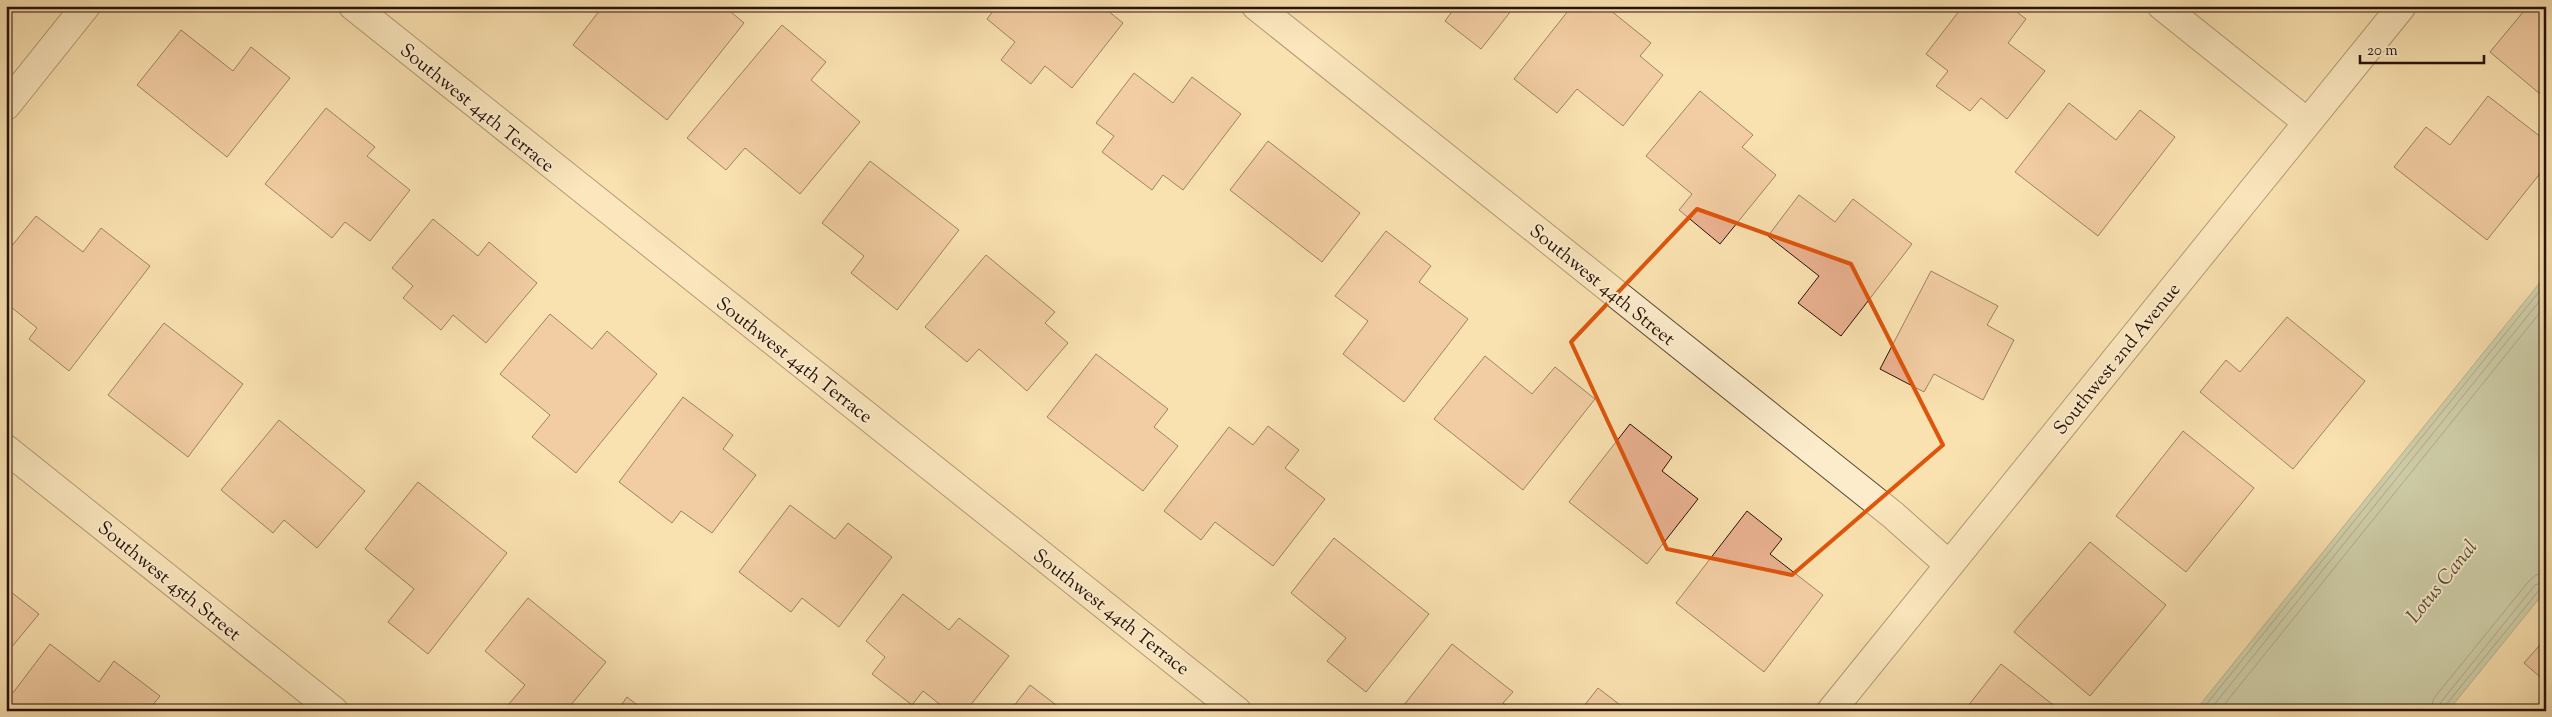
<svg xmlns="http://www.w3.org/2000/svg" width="2552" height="717" viewBox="0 0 2552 717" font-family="'Sorts Mill Goudy',serif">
<rect width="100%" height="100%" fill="#fae1b0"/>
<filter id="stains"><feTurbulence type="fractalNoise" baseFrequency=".004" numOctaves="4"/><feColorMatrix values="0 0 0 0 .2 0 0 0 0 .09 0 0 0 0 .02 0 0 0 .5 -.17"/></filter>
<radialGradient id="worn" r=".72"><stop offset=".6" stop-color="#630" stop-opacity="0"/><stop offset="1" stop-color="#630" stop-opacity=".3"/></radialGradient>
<!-- water -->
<path fill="#9fbea8" stroke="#6f7967" d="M2546 275V590L2448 711H2195Z"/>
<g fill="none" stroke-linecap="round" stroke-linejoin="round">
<!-- shore -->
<path stroke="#636857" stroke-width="1" d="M2201 711 2546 283
M2209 711 2546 293
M2219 711 2546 305
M2430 711 2434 698 2529 581 2536 575 2546 573
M2438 711 2441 702 2535 585 2546 581
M2444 711 2445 706 2540 589 2546 587"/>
</g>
<!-- building -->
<path fill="#e9b190" stroke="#271206" d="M603 6H724L744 23 667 120 573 45Z
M997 6H1102L1123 23 1072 88 1045 66 1031 84 1001 60 1015 42 987 19Z
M1456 6H1515L1481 49 1445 21Z
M1572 6H1605L1651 43 1640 56 1663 75 1623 126 1577 89 1557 113 1514 79Z
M1963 6H2009L2026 19 2008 43 2045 71 2007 119 1981 98 1970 111 1936 86 1948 71 1926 54Z
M2528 6H2546V99L2490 52Z
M782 25 826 62 811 80 860 122 800 194 745 148 726 170 687 138Z
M181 30 233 71 251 47 290 78 227 157 137 85Z
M1134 73 1173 103 1192 77 1241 114 1183 190 1163 175 1152 190 1102 152 1114 136 1096 123Z
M1700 91 1753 135 1742 147 1776 175 1720 244 1679 210 1692 194 1646 156Z
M2488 96 2546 141V166L2487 240 2394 167 2426 127 2450 145Z
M2069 103 2116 140 2140 110 2175 137 2098 236 2015 172Z
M326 108 375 147 367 156 410 190 370 241 345 222 332 238 265 184Z
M1268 141 1360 213 1322 262 1230 190Z
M870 161 959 230 897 310 851 273 864 256 822 223Z
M1799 195 1835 222 1853 199 1912 244 1841 336 1798 303 1819 276 1768 236Z
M36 216 83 252 101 228 150 266 69 371 29 339 37 328 6 303V253Z
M433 219 478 256 489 242 537 283 486 343 453 315 441 330 403 298 413 286 392 268Z
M1386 231 1431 266 1419 282 1468 319 1404 402 1343 354 1368 321 1335 296Z
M986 255 1055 312 1045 323 1068 343 1027 391 979 349 967 362 925 327Z
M1931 271 1998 306 1987 325 2014 340 1983 400 1934 374 1924 392 1880 369Z
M550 314 592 349 607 331 657 374 576 473 532 437 550 415 500 374Z
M2287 317 2365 381 2293 469 2200 392 2226 360 2240 372Z
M164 323 243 384 188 457 108 395Z
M1096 354 1168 409 1154 427 1178 446 1143 491 1047 417Z
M1485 356 1532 394 1555 367 1595 399 1523 490 1434 419Z
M683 397 733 435 723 449 756 475 712 533 681 511 672 523 619 482Z
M279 420 365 491 317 548 284 520 273 533 221 490Z
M1630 424 1672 457 1662 471 1698 499 1647 564 1569 502Z
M1268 426 1299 450 1285 468 1325 499 1273 566 1215 522 1201 540 1164 511 1229 427 1253 445Z
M2183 431 2254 488 2186 572 2116 516Z
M418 482 507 553 428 654 388 622 414 589 365 549Z
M790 505 835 539 848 523 892 557 839 627 802 598 791 612 739 572Z
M1747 511 1782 539 1770 554 1823 595 1764 672 1676 603Z
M1334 538 1429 614 1366 692 1327 661 1346 638 1291 593Z
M2090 542 2166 605 2090 696 2014 632Z
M6 588 39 614 6 654Z
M903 594 949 630 959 618 1009 656 966 711H948L923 691 912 705 872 674 885 657 866 641Z
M528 598 606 662 566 711H503L525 685 485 651Z
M2546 638V682L2524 663Z
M50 644 99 682 114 661 160 696 148 711H6V702Z
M1452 644 1513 692 1503 703 1513 711H1411L1404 705Z
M2001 664 2061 711H1964Z
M1030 685 1064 711H1010Z
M1598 688 1628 711H1580Z
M627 697 645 711H617Z"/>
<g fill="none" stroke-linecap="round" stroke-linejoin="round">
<!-- minor casing -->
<g stroke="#5c4630" stroke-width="30">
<path id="minor" d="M353 6 1237 711
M1256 6 1893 515 1948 564
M2162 6 2307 122
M6 106 86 6
M6 449 334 711
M1831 711 2402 6"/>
</g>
<!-- minor -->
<use href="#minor" stroke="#fceccc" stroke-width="28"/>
</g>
<!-- marked area -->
<path d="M0 0H2552V717H0ZM1697 209 1851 264 1943 445 1792 575 1667 549 1571 342Z" fill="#fae1b0" fill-opacity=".55" fill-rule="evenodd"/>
<path fill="none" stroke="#de550c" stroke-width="4" stroke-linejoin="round" d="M1697 209 1851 264 1943 445 1792 575 1667 549 1571 342Z"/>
<g text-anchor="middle" stroke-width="4" stroke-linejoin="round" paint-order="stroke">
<!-- street labels -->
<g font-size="19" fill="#271206" stroke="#fceccc">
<text transform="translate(478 107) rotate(39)" y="7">Southwest 44th Terrace</text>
<text transform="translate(1603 284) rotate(39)" y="7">Southwest 44th Street</text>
<text transform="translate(2116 358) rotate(-51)" y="7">Southwest 2nd Avenue</text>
<text transform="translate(795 359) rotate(38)" y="7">Southwest 44th Terrace</text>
<text transform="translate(170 580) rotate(39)" y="7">Southwest 45th Street</text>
<text transform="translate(1112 611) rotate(38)" y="7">Southwest 44th Terrace</text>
</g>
<!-- water labels -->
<g font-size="20" font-style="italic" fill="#514e3f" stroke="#fceccc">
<text transform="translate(2441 581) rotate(-51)" y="7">Lotus Canal</text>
</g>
</g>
<!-- margin -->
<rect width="2552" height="717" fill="none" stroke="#fae1b0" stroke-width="25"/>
<rect x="8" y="8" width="2537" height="702" fill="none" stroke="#271206" stroke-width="2.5"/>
<rect x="12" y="12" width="2527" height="692" fill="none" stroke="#271206"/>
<!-- scale -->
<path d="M2360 55v8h124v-8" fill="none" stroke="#271206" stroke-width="2.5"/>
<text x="2367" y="55" font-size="15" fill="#271206" stroke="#fceccc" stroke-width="4" paint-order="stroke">20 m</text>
<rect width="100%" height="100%" filter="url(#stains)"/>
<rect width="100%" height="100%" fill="url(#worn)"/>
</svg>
